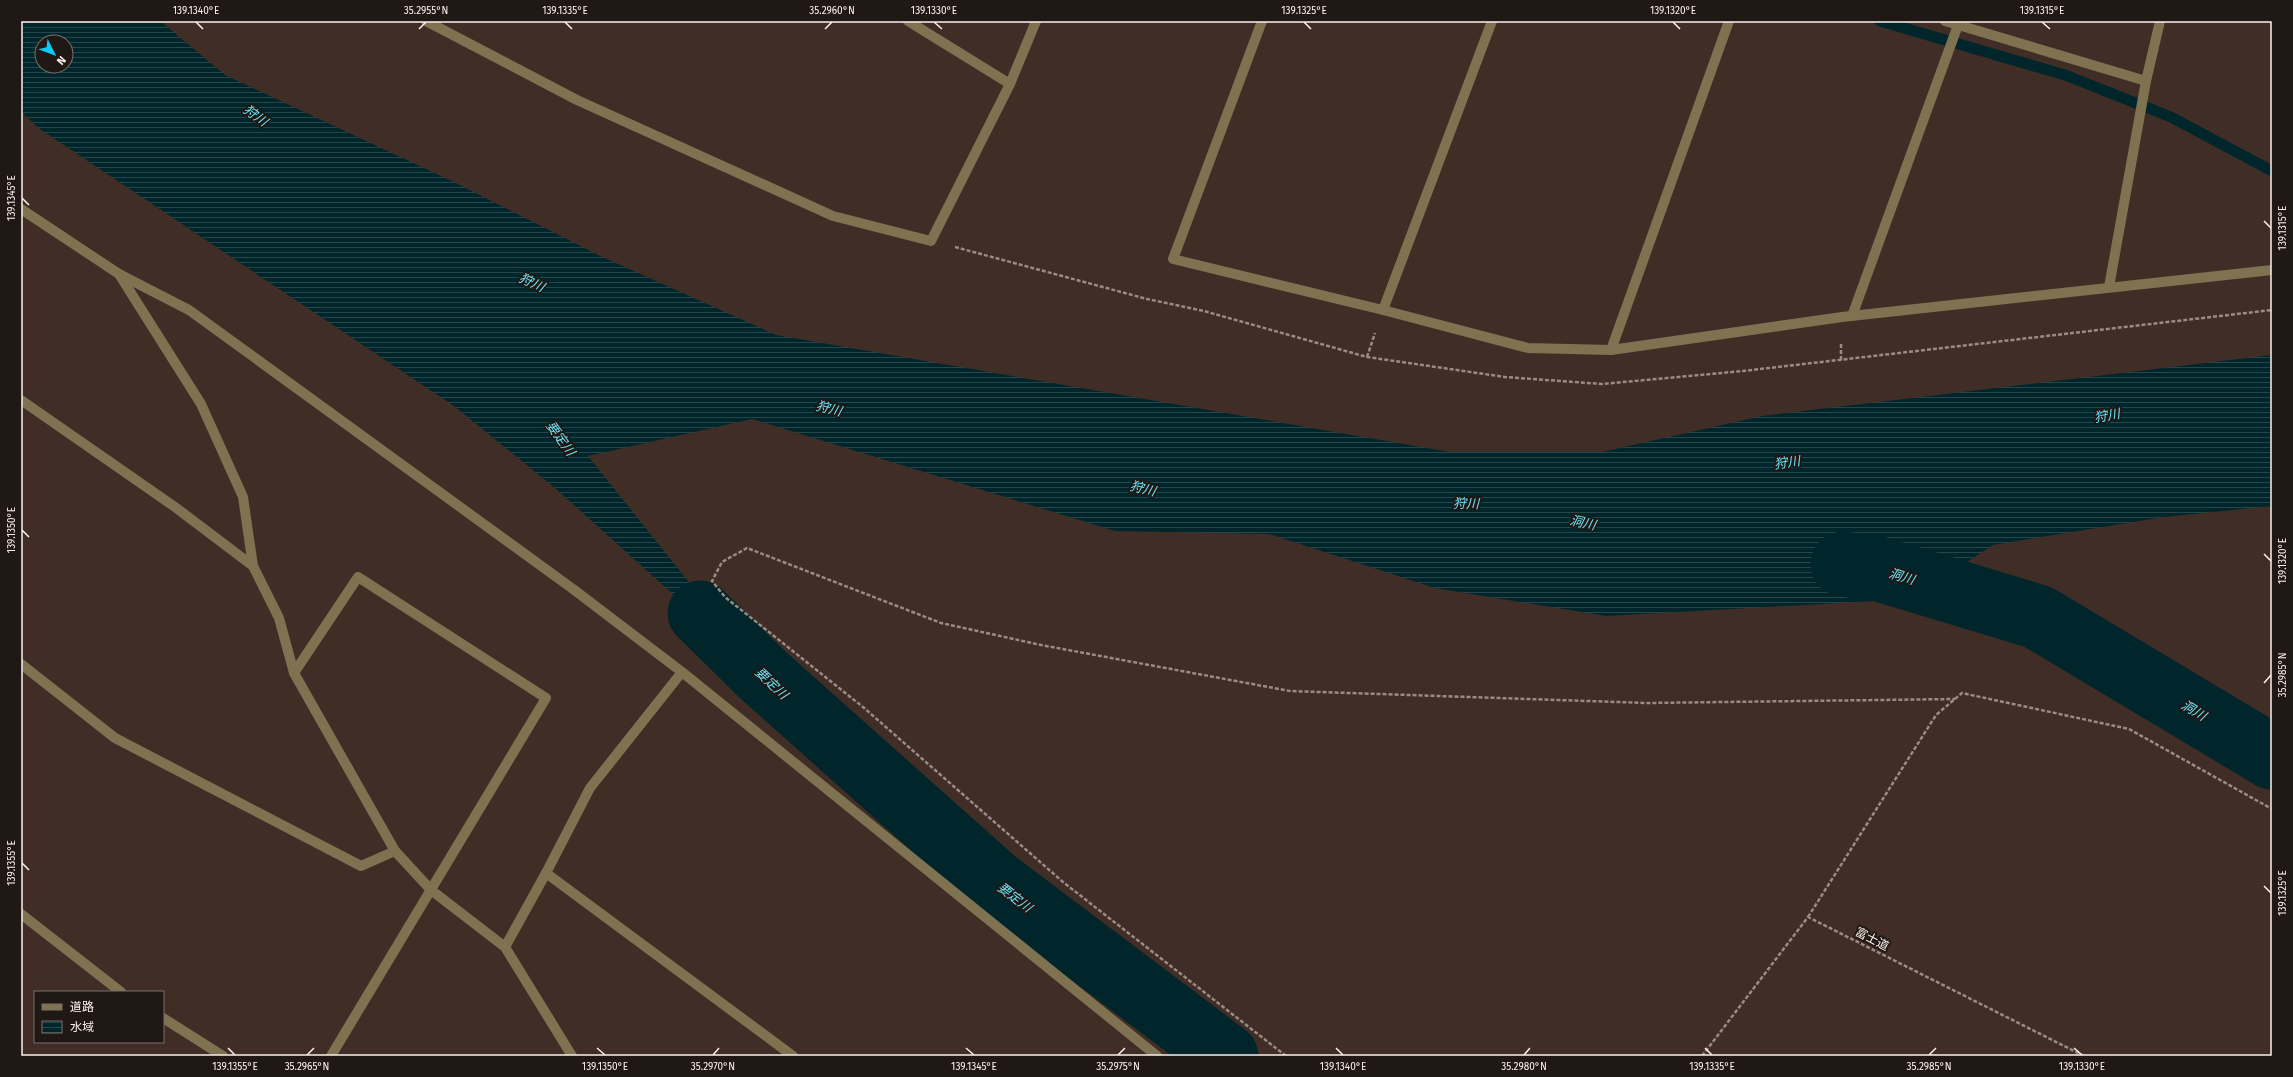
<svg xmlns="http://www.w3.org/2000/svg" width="2293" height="1077" viewBox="0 0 2293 1077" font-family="'Fira Sans','Noto Sans JP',sans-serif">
<defs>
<pattern id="water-rules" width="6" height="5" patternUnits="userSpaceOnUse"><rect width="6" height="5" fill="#00262c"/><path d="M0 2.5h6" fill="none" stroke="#26464b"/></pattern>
</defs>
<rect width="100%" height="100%" fill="#3f2d26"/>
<!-- water -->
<path fill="url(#water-rules)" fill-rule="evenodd" d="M21 21H160L225 75 456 183 598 255 776 335 1450 452H1602L1762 416 2272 355V506L2164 517 1993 545 1910 599 1606 616 1435 588 1269 534 1115 531 752 419 588 456 764 676 555 488 454 406 40 129 21 112ZM42 42H66V66H42Z"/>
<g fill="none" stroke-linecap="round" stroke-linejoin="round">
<!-- stream -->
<path stroke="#00262c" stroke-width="11" d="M1880 21 2065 75 2171 117 2272 171"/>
<!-- river -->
<path stroke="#00262c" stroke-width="65" d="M1843 564 1879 569 2038 617 2272 757
M700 613 764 676 994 881 1226 1056"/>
<!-- path -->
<path stroke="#9a8b85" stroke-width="2.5" stroke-dasharray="4 2" stroke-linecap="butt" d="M955 247 1147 299 1204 311 1367 357 1505 377 1602 384 1743 371 2272 310
M1367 357 1375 333
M1841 360V342
M1808 917 1936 715 1962 693 2129 729 2272 809
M1286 1056 1063 882 863 707 725 597 712 581 722 562 747 548 941 623 1041 645 1290 691 1647 703 1955 699
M1702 1056 1808 917 2084 1056"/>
<!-- lane -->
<path stroke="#7e7251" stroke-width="10" d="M119 274 189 310 573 589 682 672 1157 1056
M1383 310 1492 21
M1852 316 1958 25
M1611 350 1729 21
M21 664 115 738 361 866 395 851
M546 873 590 788 682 672
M21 914 121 992
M163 1018 223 1056"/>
<!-- street -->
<path stroke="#7e7251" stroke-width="10" d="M426 21 577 100 833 216 931 241 1010 84 1036 21
M908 21 1010 84
M1262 21 1173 259 1383 310 1528 348 1611 350 1842 317 2272 270
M1945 21 2146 81
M21 209 119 274 201 404 243 497 253 566 279 618 294 673 395 851 431 890 505 947 572 1056
M2109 287 2146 81 2160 21
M21 400 175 507 253 566
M294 673 358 577 546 698 331 1056
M505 947 546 873 793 1056"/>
</g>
<!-- ticks -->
<path fill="none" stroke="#fdf1ec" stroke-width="1.5" d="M196 22 203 29M565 22 572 29M934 22 942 29M1304 22 1311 29M1673 22 1680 29M2042 22 2050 29M419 29 426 22M825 29 832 22M22 198 29 205M2264 221 2271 228M22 530 29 537M2264 554 2271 561M2264 683 2271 675M22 863 29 870M2264 886 2271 893M228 1048 235 1055M597 1048 605 1055M966 1048 974 1055M1336 1048 1343 1055M1705 1048 1712 1055M2074 1048 2082 1055M307 1055 314 1048M713 1055 719 1048M1118 1055 1125 1048M1524 1055 1530 1048M1929 1055 1936 1048"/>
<g text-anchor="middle" stroke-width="4" stroke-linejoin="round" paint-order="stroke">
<!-- street labels -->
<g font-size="12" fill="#fdf1ec" stroke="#201815">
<text transform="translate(1872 939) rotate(27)" y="4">富士道</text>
</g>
<!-- water labels -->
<g font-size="13" font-style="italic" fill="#6ae6f9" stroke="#201815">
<text transform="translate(256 115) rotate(36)" y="5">狩川</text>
<text transform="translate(532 282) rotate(25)" y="5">狩川</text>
<text transform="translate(829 408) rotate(14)" y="5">狩川</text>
<text transform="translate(2107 415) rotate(-10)" y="5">狩川</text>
<text transform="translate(561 438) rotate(54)" y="5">要定川</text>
<text transform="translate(1787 462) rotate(-8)" y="5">狩川</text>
<text transform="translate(1143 488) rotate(14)" y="5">狩川</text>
<text transform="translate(1466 503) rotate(1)" y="5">狩川</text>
<text transform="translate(1583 522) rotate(12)" y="5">洞川</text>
<text transform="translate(1902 576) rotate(17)" y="5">洞川</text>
<text transform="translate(772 683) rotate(43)" y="5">要定川</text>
<text transform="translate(2194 710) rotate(31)" y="5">洞川</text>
<text transform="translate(1015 897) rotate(37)" y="5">要定川</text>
</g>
</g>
<!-- border -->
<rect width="2293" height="1077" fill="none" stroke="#201815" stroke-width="44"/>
<!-- legend -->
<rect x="34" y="991" width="130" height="52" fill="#201815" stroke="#786f6b"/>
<rect x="42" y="1004" width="20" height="6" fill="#7e7251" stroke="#786f6b"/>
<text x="70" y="1011" font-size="12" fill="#fdf1ec">道路</text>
<rect x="42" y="1021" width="20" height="12" fill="url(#water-rules)" stroke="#786f6b"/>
<text x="70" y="1031" font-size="12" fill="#fdf1ec">水域</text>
<!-- north arrow -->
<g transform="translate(54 54) rotate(132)"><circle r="19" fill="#201815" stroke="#786f6b"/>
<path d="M0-3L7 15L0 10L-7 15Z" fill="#0bcafa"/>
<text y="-6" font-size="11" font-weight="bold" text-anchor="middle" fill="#fdf1ec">N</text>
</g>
<rect x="22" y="22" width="2249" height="1033" fill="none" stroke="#fdf1ec" stroke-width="1.5"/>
<g font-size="10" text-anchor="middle" fill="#fdf1ec">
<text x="196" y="14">139.1340°E</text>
<text x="426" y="14">35.2955°N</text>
<text x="565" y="14">139.1335°E</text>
<text x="832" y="14">35.2960°N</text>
<text x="934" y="14">139.1330°E</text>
<text x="1304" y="14">139.1325°E</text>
<text x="1673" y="14">139.1320°E</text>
<text x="2042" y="14">139.1315°E</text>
<text transform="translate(11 198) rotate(-90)" y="4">139.1345°E</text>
<text transform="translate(2282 228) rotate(-90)" y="4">139.1315°E</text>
<text transform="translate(11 530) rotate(-90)" y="4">139.1350°E</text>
<text transform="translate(2282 561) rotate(-90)" y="4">139.1320°E</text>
<text transform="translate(2282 675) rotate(-90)" y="4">35.2985°N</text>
<text transform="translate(11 863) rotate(-90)" y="4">139.1355°E</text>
<text transform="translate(2282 893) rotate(-90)" y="4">139.1325°E</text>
<text x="235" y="1070">139.1355°E</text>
<text x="307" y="1070">35.2965°N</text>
<text x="605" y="1070">139.1350°E</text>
<text x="713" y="1070">35.2970°N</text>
<text x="974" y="1070">139.1345°E</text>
<text x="1118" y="1070">35.2975°N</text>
<text x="1343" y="1070">139.1340°E</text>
<text x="1524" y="1070">35.2980°N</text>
<text x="1712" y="1070">139.1335°E</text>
<text x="1929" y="1070">35.2985°N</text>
<text x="2082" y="1070">139.1330°E</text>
</g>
</svg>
